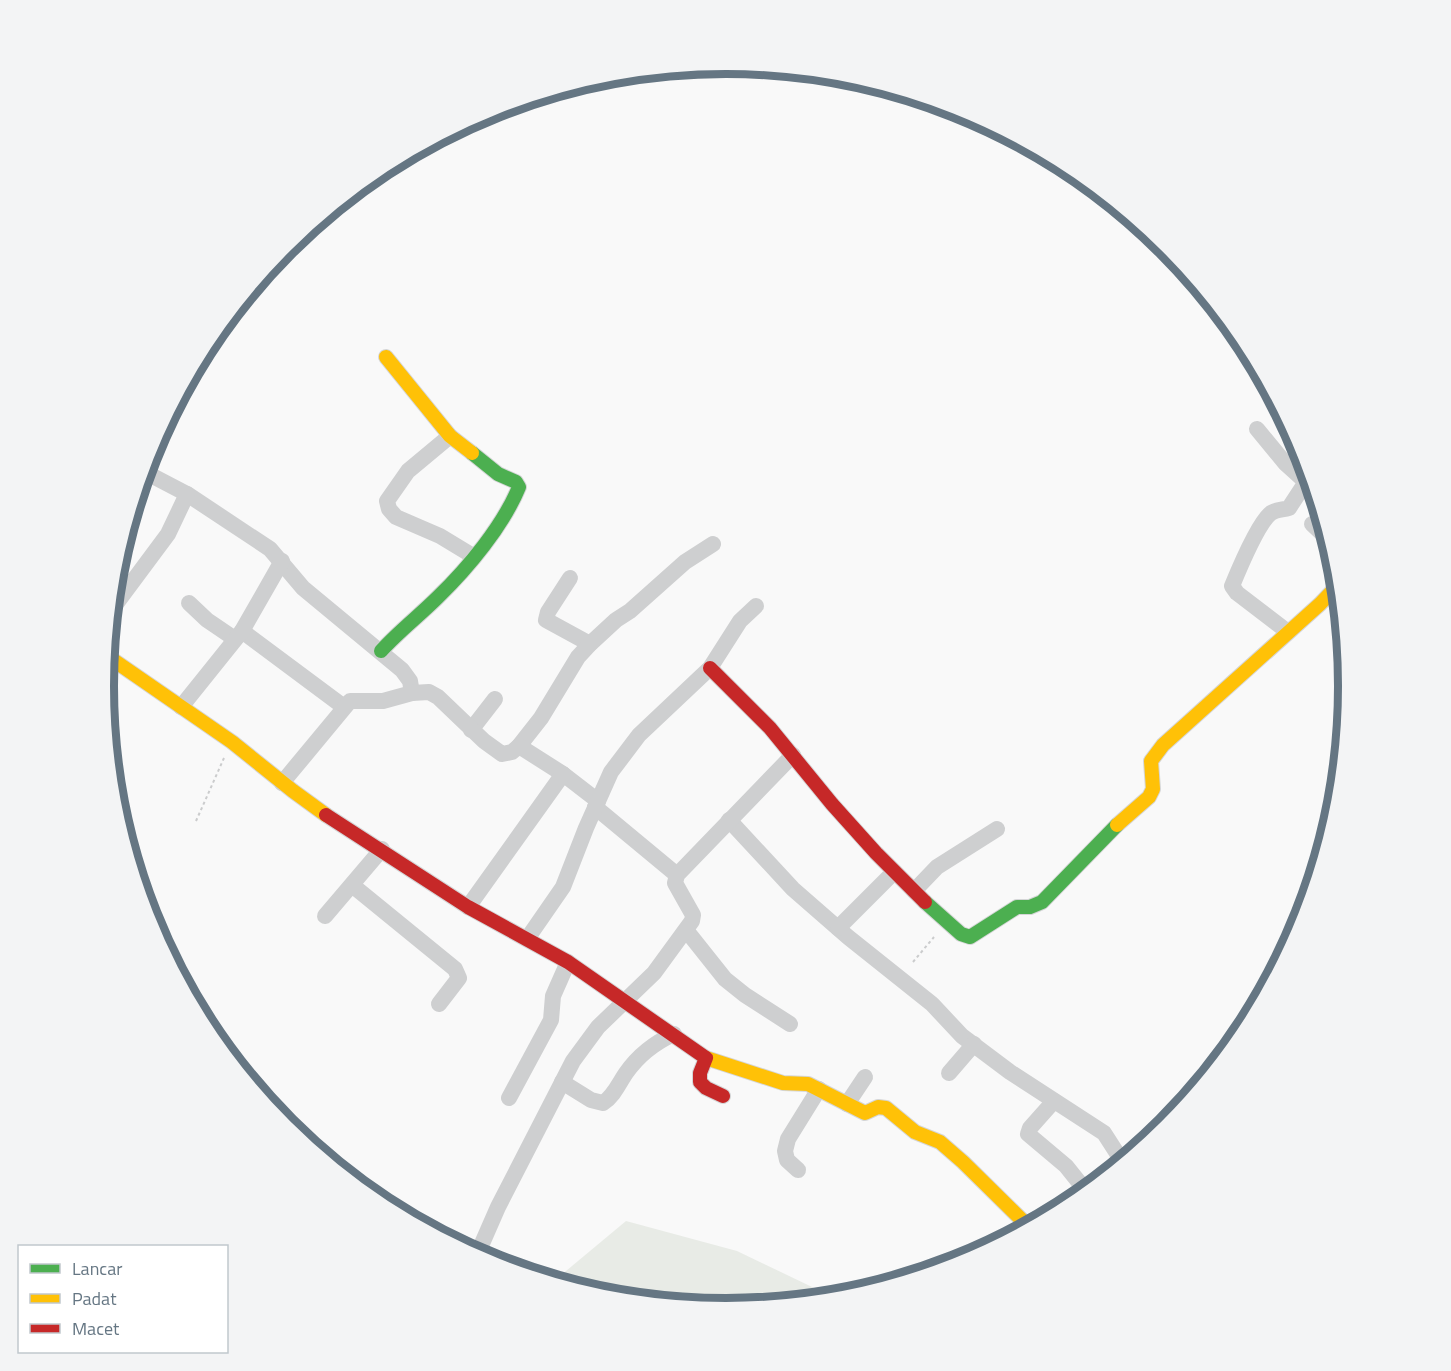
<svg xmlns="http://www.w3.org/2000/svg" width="1451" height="1371" font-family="'Titillium Web',sans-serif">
<rect width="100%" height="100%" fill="#f9f9f9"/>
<polygon fill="#e8ebe6" points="626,1221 737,1251 833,1297 725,1308 604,1296 554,1281"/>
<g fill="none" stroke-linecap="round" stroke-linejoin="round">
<defs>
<g id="fast">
<path d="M381,651c18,-20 38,-35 57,-54 30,-29 65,-71 81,-110l-3,-5 -18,-8 -26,-21"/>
<polyline points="925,902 961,934 970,937 1017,907 1030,907 1042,902 1117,825"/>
</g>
<g id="slow">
<polyline points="386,357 450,436 472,453"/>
<polyline points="106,655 232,742 293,791 326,815"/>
<polyline points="1117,825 1149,797 1153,789 1151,761 1163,745 1320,604 1338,585"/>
<polyline points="706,1058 783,1083 808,1084 865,1113 878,1107 886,1108 915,1132 940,1142 963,1162 1028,1226"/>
</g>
<g id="jam">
<polyline points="710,668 770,728 832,804 876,853 925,902"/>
<polyline points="326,815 468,907 568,962 706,1058 700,1073 700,1082 706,1088 723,1096"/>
</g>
</defs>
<use href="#fast" stroke="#d5d6d7" stroke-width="16"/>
<use href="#slow" stroke="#d5d6d7" stroke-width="16"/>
<use href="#jam" stroke="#d5d6d7" stroke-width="16"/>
<g stroke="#cbcccd" stroke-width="2" stroke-dasharray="3 3" stroke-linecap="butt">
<polyline points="196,821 224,758"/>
<polyline points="913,962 934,937"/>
</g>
<g stroke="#cecfd0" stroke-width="16">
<path d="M1257,429l28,34 21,19 -17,26c-6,2 -12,1 -18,5 -13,10 -32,56 -39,73l5,7 51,39"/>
<polyline points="450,436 408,471 387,501 389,509 396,517 440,536 473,556"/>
<polyline points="143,471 187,494 270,549 303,588 402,670 410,681 412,693"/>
<polyline points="1312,524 1329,540"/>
<polyline points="570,578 548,612 546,620 590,644"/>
<polyline points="189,603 207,620 235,639"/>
<polyline points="110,612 168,534 187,494"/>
<polyline points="242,631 344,707"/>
<polyline points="181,707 242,631 282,561"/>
<polyline points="471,730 495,699"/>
<polyline points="519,746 541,718 578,657 590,644 616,620 630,611 685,562 713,544"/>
<polyline points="282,783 350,701 383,701 412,693 429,692 438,697 484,741 502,754 512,752 519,746 563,774 598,801"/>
<polyline points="595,807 677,875"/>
<polyline points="729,820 793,889 848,937 932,1004 962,1036 1010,1072 1104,1133 1122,1161"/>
<polyline points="352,885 455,969 459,978 439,1004"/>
<polyline points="914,891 937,867 997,829"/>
<polyline points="468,907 563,774"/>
<polyline points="325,916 382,849"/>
<polyline points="838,928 894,872"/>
<polyline points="686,930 725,979 745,995 790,1024"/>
<polyline points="527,939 563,887 586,828 611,772 639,735 710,668 740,621 756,606"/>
<polyline points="949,1073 974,1044"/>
<path d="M562,1082l29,18 12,3c11,-7 16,-20 23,-30 12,-17 30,-31 48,-39"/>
<polyline points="509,1098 551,1020 553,996 568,962"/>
<polyline points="1054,1101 1030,1128 1028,1134 1066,1166 1086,1191"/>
<polyline points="847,1104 865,1077"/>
<polyline points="798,1170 787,1160 785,1151 788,1139 819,1089"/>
<polyline points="477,1255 498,1207 573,1061 598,1027 654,973 692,921 693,915 675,883 677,875 793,755"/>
</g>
<use href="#fast" stroke="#4caf50" stroke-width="14"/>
<use href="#slow" stroke="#ffc107" stroke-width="14"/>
<use href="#jam" stroke="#c62828" stroke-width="14"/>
</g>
<path d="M0 0H1451V1371H0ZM114 686a612 612 0 1 1 1224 0a612 612 0 1 1-1224 0Z" fill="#f3f4f5" fill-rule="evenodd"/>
<path fill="none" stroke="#657683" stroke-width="8" d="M114 686a612 612 0 1 1 1224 0a612 612 0 1 1-1224 0Z"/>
<rect x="18" y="1245" width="210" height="108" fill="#ffffff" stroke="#c1c8cd" stroke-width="1.5"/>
<rect x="30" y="1264" width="30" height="9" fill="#4caf50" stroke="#c1c8cd" stroke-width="1.5"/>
<text x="72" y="1275" font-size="18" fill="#657683">Lancar</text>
<rect x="30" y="1294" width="30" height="9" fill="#ffc107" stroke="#c1c8cd" stroke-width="1.5"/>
<text x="72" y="1305" font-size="18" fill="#657683">Padat</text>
<rect x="30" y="1324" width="30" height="9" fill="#c62828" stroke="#c1c8cd" stroke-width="1.5"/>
<text x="72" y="1335" font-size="18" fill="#657683">Macet</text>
</svg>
